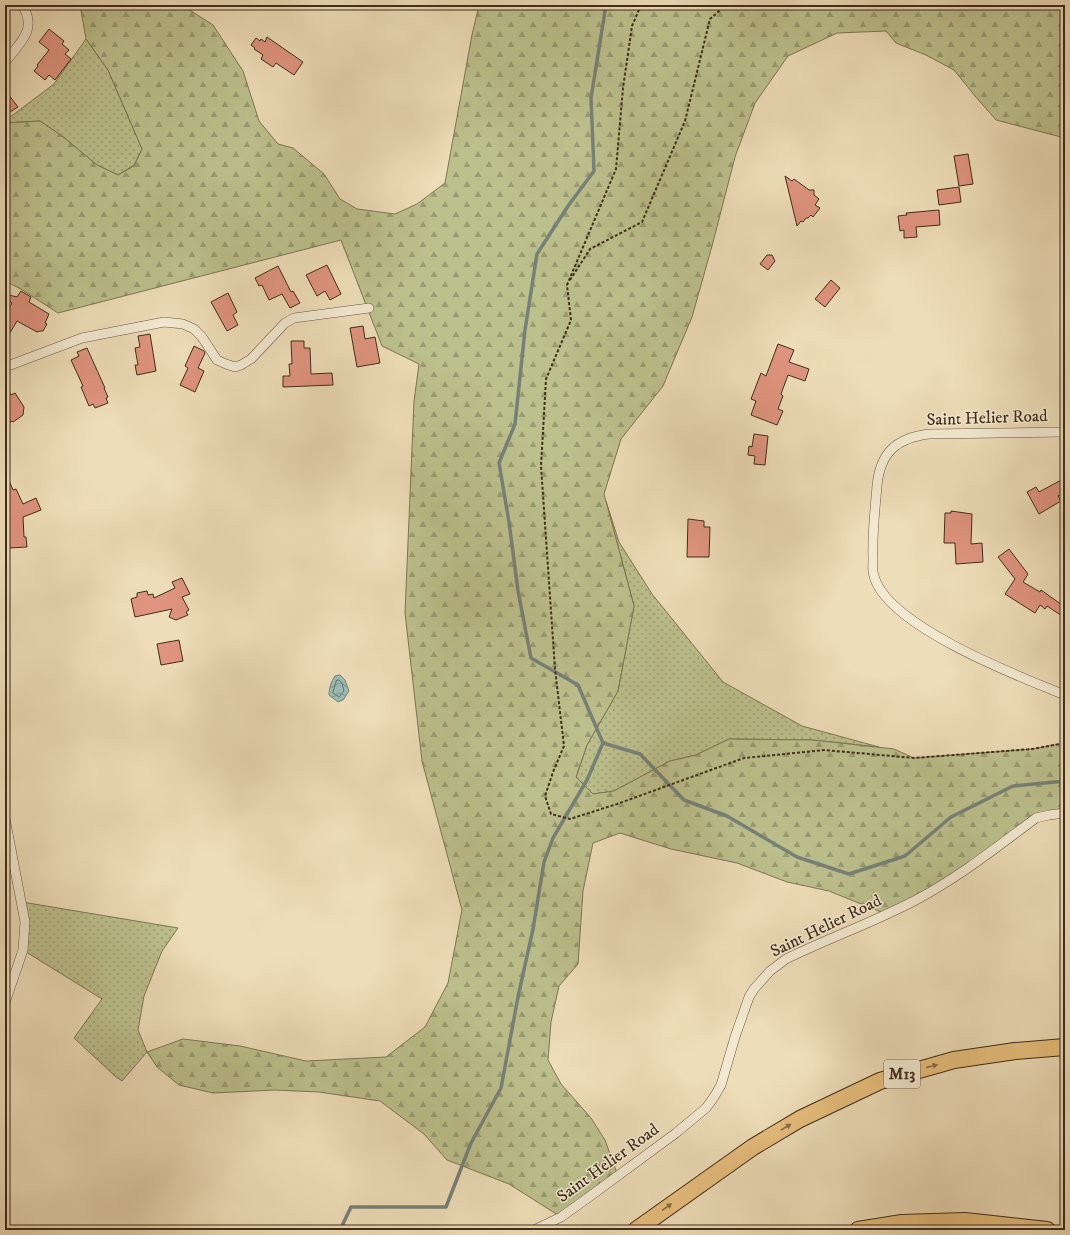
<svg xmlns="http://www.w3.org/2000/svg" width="1070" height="1235" font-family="'IM FELL DW Pica',serif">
<defs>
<pattern id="grass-dots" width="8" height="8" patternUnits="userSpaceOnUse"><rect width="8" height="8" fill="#bcc08d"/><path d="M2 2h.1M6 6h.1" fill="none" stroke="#9a9c72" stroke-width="1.8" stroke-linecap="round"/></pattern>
<pattern id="forest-firs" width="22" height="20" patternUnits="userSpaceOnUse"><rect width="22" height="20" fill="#bcc08d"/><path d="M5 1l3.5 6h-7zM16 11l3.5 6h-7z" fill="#9a9c72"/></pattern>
<pattern id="water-waves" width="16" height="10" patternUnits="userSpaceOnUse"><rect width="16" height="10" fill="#9abbb5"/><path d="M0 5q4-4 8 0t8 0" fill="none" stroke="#7f9892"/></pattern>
</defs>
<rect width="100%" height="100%" fill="#edddb8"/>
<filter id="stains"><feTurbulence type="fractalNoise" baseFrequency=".005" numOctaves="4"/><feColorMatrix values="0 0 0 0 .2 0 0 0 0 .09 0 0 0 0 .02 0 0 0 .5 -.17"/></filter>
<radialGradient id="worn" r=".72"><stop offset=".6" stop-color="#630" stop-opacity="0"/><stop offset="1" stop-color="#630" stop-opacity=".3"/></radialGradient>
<g fill="url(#grass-dots)" stroke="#7e7654">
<polygon points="86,39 108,70 142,149 134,165 118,175 97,165 62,136 40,121 5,123 5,121 54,84"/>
<polygon points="606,501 619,542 652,594 723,682 802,726 879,747 813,740 729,739 696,755 670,761 614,791 593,794 576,778 587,745 618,691 634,606"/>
<polygon points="22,902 178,928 162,951 144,996 138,1030 147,1052 122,1081 115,1076 74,1038 102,999 23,950"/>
</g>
<polygon fill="url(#forest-firs)" stroke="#7e7654" points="80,5 182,5 213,25 243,71 259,121 278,144 293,148 324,174 340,199 357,209 395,214 417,204 445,183 472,35 479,5 1065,5 1065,138 996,120 975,96 954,70 926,55 896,43 886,31 837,33 788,56 755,103 735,157 712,246 692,317 663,386 621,439 604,494 634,606 618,691 587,745 576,777 593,794 614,791 670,761 696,755 729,739 813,740 894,749 914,758 1032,749 1065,743 1065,813 1049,815 985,856 886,914 829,891 787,882 737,863 671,849 620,833 593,843 583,891 578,964 559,986 551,1022 548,1060 561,1084 591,1118 605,1140 618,1176 561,1217 509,1184 447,1160 424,1134 380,1101 319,1092 275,1090 213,1093 179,1085 157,1067 147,1052 183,1039 240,1046 306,1061 386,1057 425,1027 448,983 462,910 422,761 405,613 414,401 419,364 382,346 341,240 58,313 21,289 5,281 5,123 40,121 62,136 97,165 118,175 134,166 142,149 108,70 86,39"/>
<path fill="url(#water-waves)" stroke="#768278" d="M340,675l5,5 4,11 -6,9 -5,2 -9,-7c0,-7 2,-13 6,-19z"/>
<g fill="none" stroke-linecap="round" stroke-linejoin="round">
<polygon stroke="#6d7468" stroke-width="1" points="337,680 339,680 342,683 344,691 339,697 333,693"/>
<g stroke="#768278" stroke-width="3.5">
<polyline points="603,743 640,754 684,800 727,816 797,857 849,874 905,856 951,817 1013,786 1065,781"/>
<polyline points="340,1230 351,1207 446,1207 471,1143 501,1088 518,997 533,929 544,862 553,838 587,780 603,743 578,685 531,658 518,591 509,522 499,463 515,424 525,330 537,254 568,206 594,171 591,98 606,5"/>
</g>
</g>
<g fill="#df947f" stroke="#402d1c">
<polygon points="49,29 64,41 62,44 69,50 65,54 71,59 55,80 49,75 45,80 34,71 38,66 37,65 49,50 39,42"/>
<polygon points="267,37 303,62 294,75 276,63 273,67 261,59 263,55 254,49 255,48 251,45 256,38 260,41 261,39 265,42"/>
<polygon points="5,90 18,107 5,115"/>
<polygon points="968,154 973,184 959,186 954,156"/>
<polygon points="785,176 792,181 794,179 809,190 814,190 814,195 819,199 815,205 820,208 813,217 811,215 808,218 806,218 803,222 801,221 797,226"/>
<polygon points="959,187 961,202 939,205 937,190"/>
<polygon points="939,210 940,225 916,227 917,237 904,238 904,230 900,231 898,216 907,215 906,213"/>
<polygon points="767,255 772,255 775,261 768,270 760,264"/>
<polygon points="327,265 341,294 330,300 325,291 317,296 306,275"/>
<polygon points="278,266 291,292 293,291 300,303 290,308 282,294 269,300 262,285 259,286 255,278"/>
<polygon points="831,280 840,288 825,307 815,299"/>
<polygon points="21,291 31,297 29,302 49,314 45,323 47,324 43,331 40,331 37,332 17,321 5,341 5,315 12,303 5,297 5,294 17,297"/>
<polygon points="228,293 237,312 233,315 238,325 227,331 211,302"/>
<polygon points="363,326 365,339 375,337 380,363 357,367 350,328"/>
<polygon points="150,334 156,371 137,375 135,365 138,365 135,348 140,347 138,336"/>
<polygon points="291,341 304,341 304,348 310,348 311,374 332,373 333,385 283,387 283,376 290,376 289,364 292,364"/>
<polygon points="778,344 794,350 789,362 809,369 805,381 788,375 781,394 783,396 778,409 783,411 777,425 751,415 756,401 751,399 761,373 766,376"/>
<polygon points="194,346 204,351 205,353 198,368 204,371 195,392 180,385 188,368 185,366"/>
<polygon points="87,348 105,388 104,388 108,397 106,398 108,403 95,408 93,404 89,406 81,387 83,386 71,360 79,356 77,352"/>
<polygon points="5,384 11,395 15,393 24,407 23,415 13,422 12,421 5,427"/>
<polygon points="754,434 768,436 765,465 754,464 755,456 748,455 749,446 752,447"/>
<polygon points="5,471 13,490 16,489 23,504 36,498 41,510 23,517 24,537 26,537 27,547 9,548 9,538 5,517"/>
<polygon points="1065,478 1065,492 1058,496 1061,501 1039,514 1027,492 1036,487 1039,492"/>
<polygon points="951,511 972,514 971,544 982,543 983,562 956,564 955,543 944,543 945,513 951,513"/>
<polygon points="688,519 704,521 704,527 710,527 709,557 687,557"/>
<polygon points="1009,549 1028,574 1023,582 1040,592 1041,590 1065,607 1065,618 1047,606 1045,609 1040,605 1035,613 1005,594 1015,579 998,557"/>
<polygon points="182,578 190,594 182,597 189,610 186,612 188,615 176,620 169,617 172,609 135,617 131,599 137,597 137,593 147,591 148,595 153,594 154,598 175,588 172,582"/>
<polygon points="179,640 183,661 161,665 157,644"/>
</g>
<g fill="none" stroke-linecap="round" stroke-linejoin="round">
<defs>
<g id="minor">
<path d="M5,62c15,-19 33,-33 17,-57"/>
<polyline points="5,367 82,338 164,322 183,324 194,329 202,337 217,360 226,364 235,367 241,365 251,359 285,323 294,318 369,308"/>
<path d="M1065,432l-136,2c-33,4 -49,19 -52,52 -2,24 -5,48 -4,72 0,6 -1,13 1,18 13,50 146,101 191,119"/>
<polyline points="5,818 25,922 23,950 5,1003"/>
<path d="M534,1230l27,-13 28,-20 87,-64 30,-25 8,-11 7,-12 14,-48 14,-40 5,-8 16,-18 16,-12c43,-21 88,-37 130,-59 43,-23 81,-53 120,-82l13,-3 16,-2"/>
</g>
<g id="motorway">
<polyline points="636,1230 753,1147 800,1119 880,1081 954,1060 1015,1051 1065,1047"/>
<polyline points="858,1230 902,1223 965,1221 1047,1230"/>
</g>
</defs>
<use href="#minor" stroke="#6b5943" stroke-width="10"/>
<use href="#motorway" stroke="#402d1c" stroke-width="18"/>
<g stroke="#402d1c" stroke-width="2" stroke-dasharray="3 2" stroke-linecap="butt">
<polyline points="641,5 632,26 623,88 616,169 567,285 571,320 546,379 541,466 555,669 564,746 553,772 545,796 551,814 570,819 617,804 744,758 824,750 914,758 1032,749 1065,743"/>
<polyline points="570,280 590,249 642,222 685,121 710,19 726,5"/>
</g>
<use href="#minor" stroke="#f3e9d1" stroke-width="9"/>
<use href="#motorway" stroke="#e6be7c" stroke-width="16"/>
</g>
<defs><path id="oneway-solid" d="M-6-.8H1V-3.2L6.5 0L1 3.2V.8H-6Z"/></defs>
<g fill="#8b6e47">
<use href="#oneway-solid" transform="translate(932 1066) rotate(-15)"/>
<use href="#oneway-solid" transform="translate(786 1127) rotate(-31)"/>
<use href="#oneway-solid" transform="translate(667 1207) rotate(-35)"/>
</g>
<g text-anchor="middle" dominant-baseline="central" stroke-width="3" stroke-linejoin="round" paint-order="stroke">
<rect fill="#f3e9d1" stroke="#766552" stroke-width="1" x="884" y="1060" width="36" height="28" rx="3"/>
<g font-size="16" font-weight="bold" fill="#402d1c">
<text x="902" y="1074">M13</text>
</g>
<g font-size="17" fill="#402d1c" stroke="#f3e9d1">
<text transform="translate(987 418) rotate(-2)">Saint Helier Road</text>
<text transform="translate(826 926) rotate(-26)">Saint Helier Road</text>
<text transform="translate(608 1163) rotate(-36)">Saint Helier Road</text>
</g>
</g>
<rect width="1070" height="1235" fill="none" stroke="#edddb8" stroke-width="20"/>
<rect x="6" y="6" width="1058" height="1223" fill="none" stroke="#402d1c" stroke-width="2"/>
<rect x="10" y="10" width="1050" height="1215" fill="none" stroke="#402d1c"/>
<rect width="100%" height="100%" filter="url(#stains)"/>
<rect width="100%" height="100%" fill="url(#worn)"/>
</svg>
